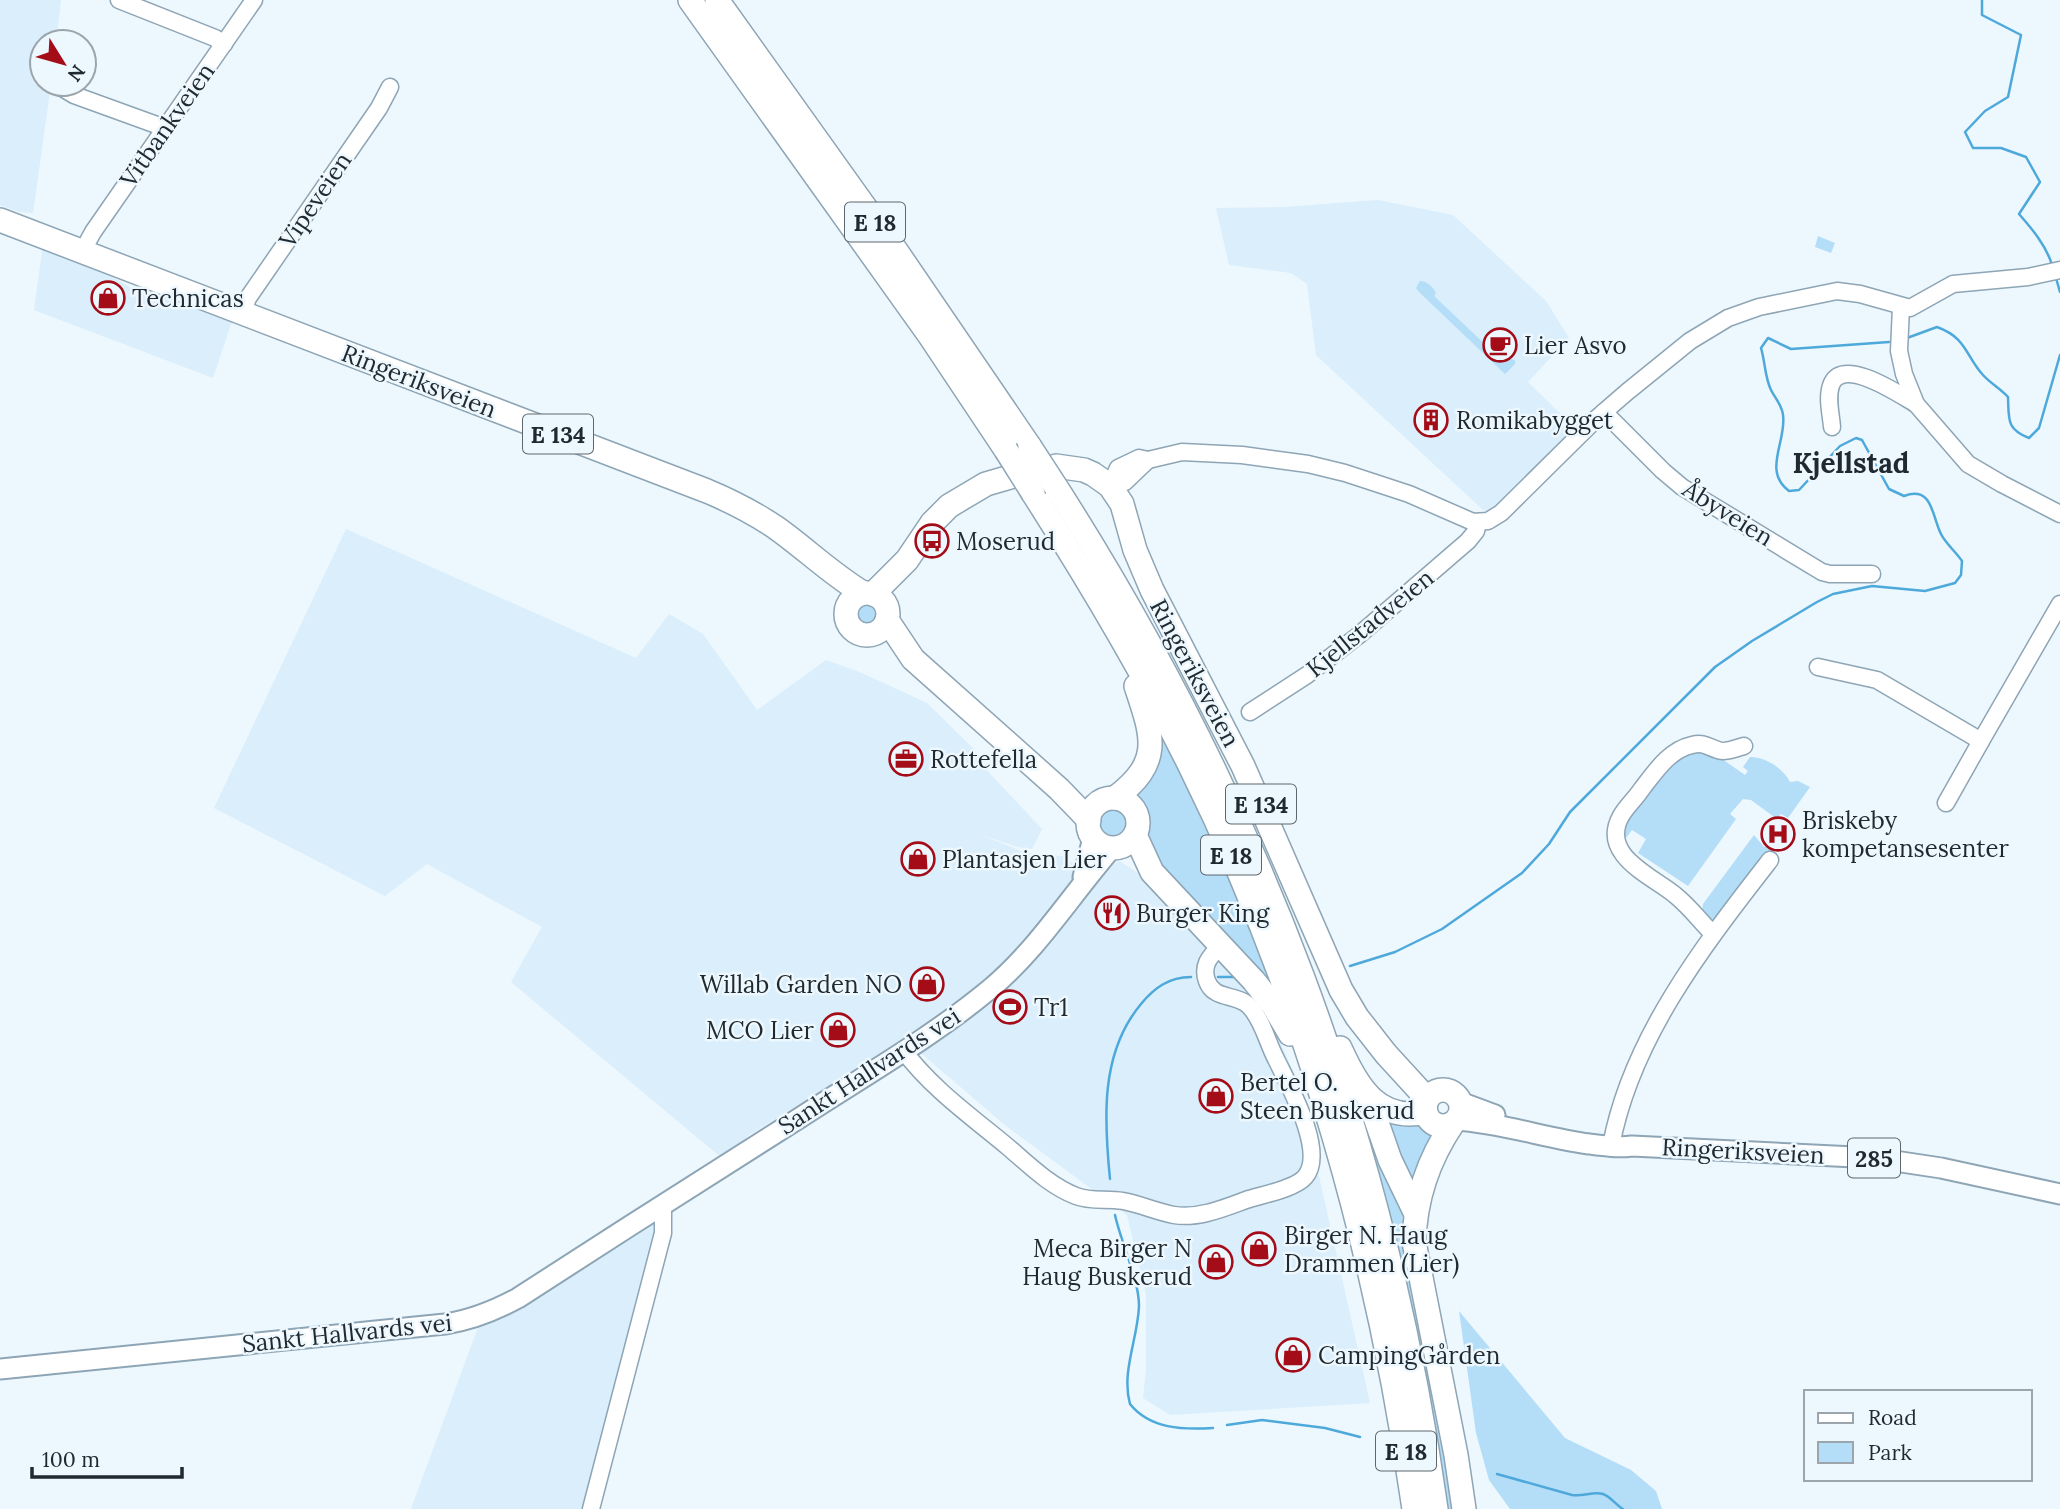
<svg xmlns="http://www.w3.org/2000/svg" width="2060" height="1509" font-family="Lora,serif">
<rect width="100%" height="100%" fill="#edf7fe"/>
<g fill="#daeefb">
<polygon points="0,0 61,0 56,42 42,42 42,84 51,84 33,213 19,212 0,205"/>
<polygon points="1378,200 1453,215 1546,301 1569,338 1528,382 1578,431 1518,496 1489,513 1482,509 1316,355 1307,284 1291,273 1229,265 1216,208 1284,207"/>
<polygon points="44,237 133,289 186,300 233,318 213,378 34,310"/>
<polygon points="346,529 636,658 669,614 703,634 757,710 826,660 862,673 927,703 983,758 981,764 1042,829 1032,849 1018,847 981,835 1021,851 1039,855 1062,856 1093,877 1119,861 1150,881 1264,1004 1298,1083 1370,1403 1170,1415 1143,1398 1146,1370 1146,1295 1127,1215 1006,1126 922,1054 909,1036 749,1135 723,1159 511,982 542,927 427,864 385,896 214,808"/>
<polygon points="663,1201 594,1509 411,1509 480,1322"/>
</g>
<g fill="#b4ddf8">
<polygon points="1818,236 1835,243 1831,253 1815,247"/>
<path d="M1420,281c7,0 13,6 16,12l-2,3 56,53 -3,3 4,3 24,5v4l-10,10 -87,-83 -2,-3z"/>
<circle cx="866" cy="613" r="11"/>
<polygon points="1162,735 1229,879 1275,992 1167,875 1145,841 1144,816 1140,804 1134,798 1135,793 1155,737"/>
<path d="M1699,750l13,2 33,23 3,-4 -5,-4 7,-10c15,0 33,11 40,25l8,-1 12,6 -22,31 -7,-4 -4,5 -26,-19 -8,-1 -13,15 6,5 -48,67 -50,-33 8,-14 -14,-9 -9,12v-17l48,-59 15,-12z"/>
<circle cx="1113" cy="823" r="15"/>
<polygon points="1754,835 1764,847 1770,847 1772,844 1775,846 1722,918 1713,920 1707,918 1702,911 1703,904"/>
<path d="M1359,1104l44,91 55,314h-11c-7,-63 -20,-126 -33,-189 -16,-73 -33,-145 -55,-216z"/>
<polygon points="1380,1113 1421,1123 1437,1132 1414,1195"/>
<polygon points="1459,1311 1565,1438 1631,1470 1656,1491 1662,1509 1510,1509 1489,1480 1476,1433"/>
</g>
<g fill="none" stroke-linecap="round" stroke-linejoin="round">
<g stroke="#4ea9db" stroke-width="2.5">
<path d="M1982,0v15l39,20 -13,62 -23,14 -20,21 8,16h28l25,9 14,25 -21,32c13,15 27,31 33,51"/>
<polyline points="2056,278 2060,292"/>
<path d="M1907,338l30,-11c30,11 28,28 46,48 7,8 18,14 25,22 1,22 -2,32 21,41l10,-10 21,-73"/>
<path d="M1350,966l45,-14 47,-23 80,-56 27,-29 21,-32 145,-145 37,-26 65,-39 16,-8 39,-8 53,5 30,-8 6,-8 1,-14c-6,-9 -16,-17 -21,-27 -9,-17 -8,-49 -37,-38l-15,-7 -27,-49 -6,-2 -16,8 -41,44 -10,1c-27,-20 -2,-50 -6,-76 -1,-10 -8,-17 -12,-25 -6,-12 -6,-29 -10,-42l7,-10 23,11 98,-7"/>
<polyline points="1218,977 1238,977"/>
<path d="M1110,1179c-6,-60 -10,-126 31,-175 13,-16 28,-27 50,-27"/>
<path d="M1115,1215c6,28 24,64 24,91 -1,32 -18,66 -9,98 20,25 53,26 83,24"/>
<polyline points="1227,1425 1262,1420 1325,1428 1360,1437"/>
<path d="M1497,1474l75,21c11,2 21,-4 31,-1 8,3 13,11 20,15"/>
</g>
<defs>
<g id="minor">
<polyline points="119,0 215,38 224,44"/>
<polyline points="59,86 74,95 165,128"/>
<polyline points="82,252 93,232 254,0"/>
<polyline points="1901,307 1899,351 1904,374 1916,404 1968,464 2002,484 2060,514"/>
<polyline points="242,313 248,298 379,108 390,87"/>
<polyline points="1604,412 1663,471 1682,487 1822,572 1830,574 1872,574"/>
<path d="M1832,427c-1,-13 -6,-31 0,-44 13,-26 68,12 84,21"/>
<polyline points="1110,486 1118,468 1139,458 1148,460 1182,452 1242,455 1308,464 1345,473 1409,494 1473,522 1488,521 1501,513 1597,418 1627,392 1690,341 1728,318 1759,307 1837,291 1860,294 1910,308 1953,284 2028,277 2060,270"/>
<polyline points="1110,486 1125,482 1148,460"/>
<polyline points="1818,667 1877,680 1981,741 2060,604"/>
<polyline points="1250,712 1307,675 1359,635 1468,541 1476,531 1478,522"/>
<polyline points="1946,803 1981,741"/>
<path d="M1713,934c-12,-12 -24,-28 -38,-39 -23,-19 -76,-40 -54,-79 5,-9 14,-17 20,-26 14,-18 28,-40 51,-45 12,-3 16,2 26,5 6,3 19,-2 26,-4"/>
<path d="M903,1050c28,38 69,67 105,97 21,18 42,39 68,49 15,6 31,2 47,5 17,3 34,11 51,14 24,4 50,-7 72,-15 15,-5 49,-11 59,-23 22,-25 -17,-93 -29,-118 -9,-17 -13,-38 -26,-52 -12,-14 -36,-6 -43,-26 -6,-17 4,-25 14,-36"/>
<path d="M1611,1146c20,-108 93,-201 159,-286"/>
<polyline points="591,1509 663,1233 663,1205"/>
</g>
<g id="major">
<polyline points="1083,877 1093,838"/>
<polyline points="1460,1102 1495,1115"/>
<path d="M1456,1120c46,3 89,18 133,24 15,2 29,4 43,2l243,12 66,10 119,26"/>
<path d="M0,1369l445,-45c27,-4 49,-13 73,-26 94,-61 188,-121 283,-181 63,-41 131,-80 189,-128 48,-40 81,-94 122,-141"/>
</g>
<g id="highway">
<polyline points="690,0 930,336 1006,450"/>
<polyline points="717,0 897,252 1030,447"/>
<path d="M0,220l707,271c24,10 47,22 68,36 30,21 56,47 88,66"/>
<polyline points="1056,466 1084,470 1093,474 1110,486 1122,504 1135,550 1152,590 1243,766 1341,990 1357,1017 1386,1054 1419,1090 1426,1103"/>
<path d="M1056,487c203,317 328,649 380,1022"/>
<path d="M1033,493c56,88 110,178 156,271 116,234 188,487 225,745"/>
<circle cx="867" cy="614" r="21"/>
<polyline points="873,594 907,560 932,523 949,506 986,484 1038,469"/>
<polyline points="887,620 913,659 1059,789 1089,820"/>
<path d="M1115,798c48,-36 38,-61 21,-112"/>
<circle cx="1113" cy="823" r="25"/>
<polyline points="1135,835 1152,872 1254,981 1273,1005 1290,1034"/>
<path d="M1340,1048c17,38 38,75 86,64"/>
<circle cx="1443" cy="1108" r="18"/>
<polyline points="1367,1094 1390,1160 1416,1214"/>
<path d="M1453,1123c-25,37 -38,75 -39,119l42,213 8,54"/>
</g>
</defs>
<use href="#minor" stroke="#8da5b5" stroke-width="19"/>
<use href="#major" stroke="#8da5b5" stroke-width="23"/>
<use href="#highway" stroke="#8da5b5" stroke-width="26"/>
<use href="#minor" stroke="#fff" stroke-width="16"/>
<use href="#major" stroke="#fff" stroke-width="19"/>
<use href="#highway" stroke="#fff" stroke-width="23"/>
<defs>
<g id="highway-bridge">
<polyline points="1030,447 1056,487"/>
<polyline points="1006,450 1033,493"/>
</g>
</defs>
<use href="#highway-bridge" stroke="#8da5b5" stroke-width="26" stroke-linecap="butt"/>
<use href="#highway-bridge" stroke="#fff" stroke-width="23"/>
</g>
<defs>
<symbol id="shop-ring" viewBox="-11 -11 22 22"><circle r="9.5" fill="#edf7fe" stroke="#a40c18" stroke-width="1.5"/><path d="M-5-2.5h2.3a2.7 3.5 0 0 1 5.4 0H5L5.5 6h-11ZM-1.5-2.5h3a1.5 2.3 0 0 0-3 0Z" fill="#a40c18"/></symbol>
<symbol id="cafe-ring" viewBox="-11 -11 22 22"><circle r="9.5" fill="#edf7fe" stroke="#a40c18" stroke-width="1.5"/><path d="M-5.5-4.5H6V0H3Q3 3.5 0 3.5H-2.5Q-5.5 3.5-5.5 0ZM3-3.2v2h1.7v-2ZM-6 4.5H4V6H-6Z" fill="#a40c18"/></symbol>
<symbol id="building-ring" viewBox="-11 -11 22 22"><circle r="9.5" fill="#edf7fe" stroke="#a40c18" stroke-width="1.5"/><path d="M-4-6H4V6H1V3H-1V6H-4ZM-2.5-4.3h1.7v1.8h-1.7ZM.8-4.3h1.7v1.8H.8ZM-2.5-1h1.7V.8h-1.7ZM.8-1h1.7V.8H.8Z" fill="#a40c18"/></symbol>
<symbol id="bus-ring" viewBox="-11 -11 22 22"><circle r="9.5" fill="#edf7fe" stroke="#a40c18" stroke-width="1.5"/><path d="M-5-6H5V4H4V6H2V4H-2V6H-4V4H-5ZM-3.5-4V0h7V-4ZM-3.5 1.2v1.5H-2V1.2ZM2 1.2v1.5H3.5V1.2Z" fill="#a40c18"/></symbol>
<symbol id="office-ring" viewBox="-11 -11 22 22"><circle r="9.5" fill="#edf7fe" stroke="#a40c18" stroke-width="1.5"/><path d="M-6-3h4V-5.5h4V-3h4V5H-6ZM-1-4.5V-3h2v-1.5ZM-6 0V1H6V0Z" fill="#a40c18"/></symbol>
<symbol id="hospital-ring" viewBox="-11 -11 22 22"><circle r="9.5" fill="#edf7fe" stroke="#a40c18" stroke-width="1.5"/><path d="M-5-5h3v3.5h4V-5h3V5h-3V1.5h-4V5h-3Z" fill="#a40c18"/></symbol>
<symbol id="restaurant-ring" viewBox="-11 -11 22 22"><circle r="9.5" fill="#edf7fe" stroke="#a40c18" stroke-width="1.5"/><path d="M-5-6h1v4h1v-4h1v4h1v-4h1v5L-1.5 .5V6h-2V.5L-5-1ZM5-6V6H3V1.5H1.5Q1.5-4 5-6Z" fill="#a40c18"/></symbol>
<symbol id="stadium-ring" viewBox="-11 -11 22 22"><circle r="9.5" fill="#edf7fe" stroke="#a40c18" stroke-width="1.5"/><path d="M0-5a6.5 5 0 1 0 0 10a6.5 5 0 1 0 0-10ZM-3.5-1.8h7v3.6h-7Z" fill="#a40c18"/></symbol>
</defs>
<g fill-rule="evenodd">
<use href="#shop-ring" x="89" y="279" width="38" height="38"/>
<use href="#cafe-ring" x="1481" y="326" width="38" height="38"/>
<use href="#building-ring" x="1412" y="401" width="38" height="38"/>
<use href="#bus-ring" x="913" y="522" width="38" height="38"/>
<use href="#office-ring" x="887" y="740" width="38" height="38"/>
<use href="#hospital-ring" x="1759" y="815" width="38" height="38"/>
<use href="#shop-ring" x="899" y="840" width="38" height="38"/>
<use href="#restaurant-ring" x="1093" y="894" width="38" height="38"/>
<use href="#shop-ring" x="908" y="965" width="38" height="38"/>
<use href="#stadium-ring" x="991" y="988" width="38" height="38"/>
<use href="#shop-ring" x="819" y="1011" width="38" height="38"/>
<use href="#shop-ring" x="1197" y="1077" width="38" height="38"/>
<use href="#shop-ring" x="1240" y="1230" width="38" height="38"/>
<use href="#shop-ring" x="1197" y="1243" width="38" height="38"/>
<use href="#shop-ring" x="1274" y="1336" width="38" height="38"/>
</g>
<g text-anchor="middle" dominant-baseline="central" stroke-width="5" stroke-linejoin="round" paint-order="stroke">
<g fill="#edf7fe" stroke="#5d676d" stroke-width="2">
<rect x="845" y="202.5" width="60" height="39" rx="5"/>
<rect x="523" y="414.5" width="70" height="39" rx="5"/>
<rect x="1226" y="784.5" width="70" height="39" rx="5"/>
<rect x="1201" y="835.5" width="60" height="39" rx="5"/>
<rect x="1848" y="1138.5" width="52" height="39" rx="5"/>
<rect x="1376" y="1431.5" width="60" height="39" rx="5"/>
</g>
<g font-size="23" font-weight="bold" fill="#1f292f">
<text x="875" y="222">E 18</text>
<text x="558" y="434">E 134</text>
<text x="1261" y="804">E 134</text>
<text x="1231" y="855">E 18</text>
<text x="1874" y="1158">285</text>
<text x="1406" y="1451">E 18</text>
</g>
<g font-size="24" fill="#1f292f" stroke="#edf7fe">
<text transform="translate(167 125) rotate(-55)">Vitbankveien</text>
<text transform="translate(315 200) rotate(-56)">Vipeveien</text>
<text transform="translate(419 381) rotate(21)">Ringeriksveien</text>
<text transform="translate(1728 513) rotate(32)">Åbyveien</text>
<text transform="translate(1370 623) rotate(-39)">Kjellstadveien</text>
<text transform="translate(1195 673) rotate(62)">Ringeriksveien</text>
<text transform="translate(869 1071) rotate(-33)">Sankt Hallvards vei</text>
<text transform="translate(1743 1151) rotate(3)">Ringeriksveien</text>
<text transform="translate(347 1333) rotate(-6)">Sankt Hallvards vei</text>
</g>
<g font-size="24" fill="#1f292f" stroke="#edf7fe" text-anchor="start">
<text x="132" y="298">Technicas</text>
<text x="1524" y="345">Lier Asvo</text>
<text x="1456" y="420">Romikabygget</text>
<text x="956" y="541">Moserud</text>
<text x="930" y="759">Rottefella</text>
<text x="1802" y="820">Briskeby<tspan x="1802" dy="28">kompetansesenter</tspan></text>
<text x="942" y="859">Plantasjen Lier</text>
<text x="1136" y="913">Burger King</text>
<text x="902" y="984" text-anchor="end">Willab Garden NO</text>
<text x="1034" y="1007">Tr1</text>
<text x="814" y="1030" text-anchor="end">MCO Lier</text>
<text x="1240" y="1082">Bertel O.<tspan x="1240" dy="28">Steen Buskerud</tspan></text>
<text x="1284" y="1235">Birger N. Haug<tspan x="1284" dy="28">Drammen (Lier)</tspan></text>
<text x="1192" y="1248" text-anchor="end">Meca Birger N<tspan x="1192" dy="28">Haug Buskerud</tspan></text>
<text x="1318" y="1355">CampingGården</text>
</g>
<g font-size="28" font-weight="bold" fill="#1f292f" stroke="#edf7fe">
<text x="1851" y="463">Kjellstad</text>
</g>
</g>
<rect x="1804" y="1390" width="228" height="91" fill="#edf7fe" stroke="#9ba5ab" stroke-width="2"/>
<rect x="1818" y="1413" width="35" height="10" fill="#ffffff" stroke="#9ba5ab" stroke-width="2"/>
<text x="1868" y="1425" font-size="21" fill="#1f292f">Road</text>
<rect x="1818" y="1442" width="35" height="21" fill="#b4ddf8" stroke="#9ba5ab" stroke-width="2"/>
<text x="1868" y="1460" font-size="21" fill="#1f292f">Park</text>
<g transform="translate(63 63) rotate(127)"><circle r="33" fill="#edf7fe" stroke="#9ba5ab" stroke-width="2"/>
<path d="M0-5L12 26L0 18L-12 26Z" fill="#a40c18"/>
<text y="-10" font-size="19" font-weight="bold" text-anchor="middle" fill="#1f292f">N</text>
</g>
<path d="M32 1467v10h150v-10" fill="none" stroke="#1f292f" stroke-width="3.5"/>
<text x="42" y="1467" font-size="21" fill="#1f292f" stroke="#edf7fe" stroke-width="5" paint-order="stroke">100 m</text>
</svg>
